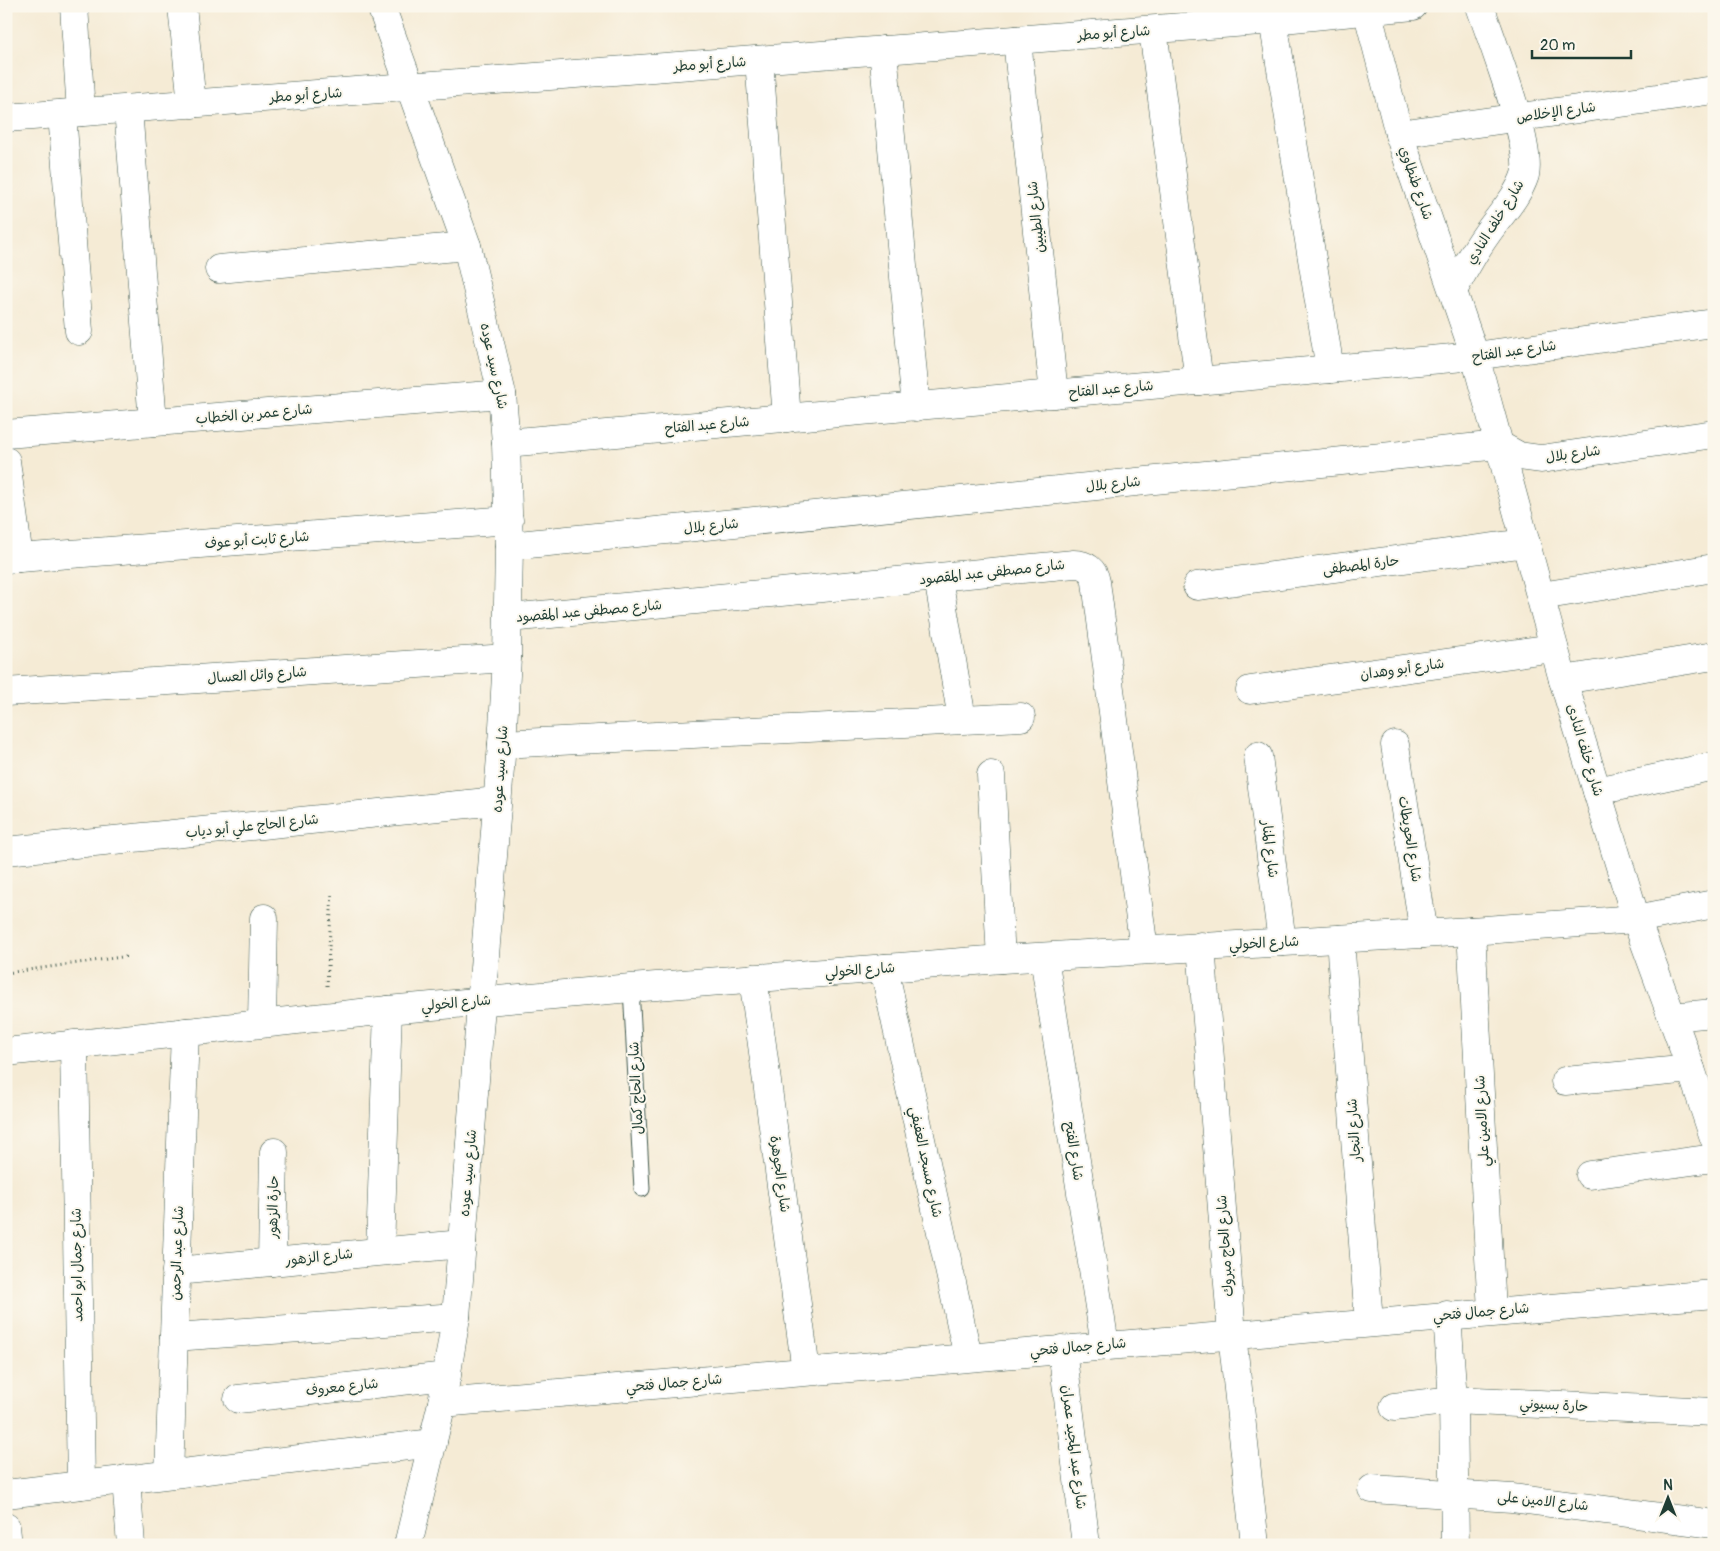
<svg xmlns="http://www.w3.org/2000/svg" width="1720" height="1551" font-family="Pangolin,'Playpen Sans Arabic',sans-serif">
<rect width="100%" height="100%" fill="#fbf7ec"/>
<filter id="ink" filterUnits="userSpaceOnUse"><feTurbulence type="fractalNoise" baseFrequency=".02" numOctaves="2"/><feDisplacementMap in="SourceGraphic" scale="10" xChannelSelector="R" yChannelSelector="G"/><feConvolveMatrix kernelMatrix="1 2 1 2 8 2 1 2 1" color-interpolation-filters="sRGB"/></filter>
<filter id="wash" filterUnits="userSpaceOnUse"><feTurbulence type="fractalNoise" baseFrequency=".0096" numOctaves="4" result="noise"/><feDisplacementMap in="SourceGraphic" scale="20" xChannelSelector="R" yChannelSelector="G"/><feGaussianBlur stdDeviation="1.12" result="paint"/><feColorMatrix in="noise" values="0 0 0 0 0 0 0 0 0 0 0 0 0 0 0 0 0 1.4 0 .05"/><feComposite in="paint" operator="in"/></filter>
<g filter="url(#wash)">
<rect width="100%" height="100%" fill="#f5ebd5"/>
</g>
<g filter="url(#ink)">
<g fill="none" stroke-linecap="round" stroke-linejoin="round">
<defs>
<polyline id="service" points="631,988 642,1189"/>
<g id="minor">
<polyline points="74,6 81,112"/>
<polyline points="182,6 192,104"/>
<polyline points="381,6 467,246 502,394 506,443 509,546 507,658 502,744 456,1317 442,1403 408,1545"/>
<polyline points="1366,6 1399,134 1475,356 1563,680 1636,919 1691,1069 1714,1138"/>
<polyline points="1273,20 1330,369"/>
<polyline points="1153,30 1199,381"/>
<polyline points="1017,40 1054,394"/>
<polyline points="883,50 916,407"/>
<polyline points="759,60 787,418"/>
<polyline points="128,109 153,422"/>
<polyline points="62,114 79,331"/>
<polyline points="6,118 1273,20 1413,6"/>
<polyline points="1399,134 1714,90"/>
<polyline points="219,269 467,246"/>
<path d="M1453,291c10,-19 20,-38 33,-56 13,-19 32,-38 39,-60 8,-29 -34,-136 -45,-169"/>
<polyline points="6,434 502,394"/>
<polyline points="506,443 1475,356 1714,323"/>
<polyline points="6,461 19,558"/>
<polyline points="509,546 1499,445 1519,456 1541,459 1714,434"/>
<polyline points="6,559 509,520"/>
<polyline points="938,578 962,719"/>
<polyline points="1197,586 1526,543"/>
<polyline points="1541,596 1714,568"/>
<path d="M509,618l565,-54c12,0 20,6 22,18l48,368"/>
<polyline points="1563,680 1714,656"/>
<polyline points="1250,690 1554,648"/>
<polyline points="6,692 507,658"/>
<polyline points="502,744 1021,717"/>
<polyline points="1395,745 1424,934"/>
<polyline points="1258,756 1282,942"/>
<polyline points="991,775 1001,959"/>
<polyline points="1597,791 1714,766"/>
<polyline points="6,851 497,801"/>
<polyline points="1471,931 1492,1311"/>
<polyline points="1340,939 1369,1322"/>
<polyline points="1201,946 1232,1334 1255,1545"/>
<polyline points="1044,957 1105,1345"/>
<polyline points="884,968 968,1357"/>
<polyline points="753,978 806,1371"/>
<polyline points="1672,1017 1714,1013"/>
<polyline points="262,1023 264,918"/>
<polyline points="74,1044 81,1485"/>
<polyline points="6,1052 388,1010 631,988 1001,959 1471,931 1636,919 1714,904"/>
<polyline points="1565,1081 1691,1069"/>
<polyline points="1590,1175 1714,1158"/>
<polyline points="380,1251 388,1010"/>
<polyline points="272,1262 274,1152"/>
<polyline points="176,1271 462,1244"/>
<polyline points="1447,1315 1453,1400 1455,1545"/>
<polyline points="174,1337 456,1317"/>
<polyline points="1062,1349 1086,1545"/>
<polyline points="238,1399 447,1376"/>
<polyline points="442,1403 1714,1294"/>
<polyline points="1394,1407 1453,1400 1714,1412"/>
<polyline points="169,1474 185,1032"/>
<polyline points="126,1479 131,1545"/>
<polyline points="1372,1489 1512,1498 1714,1524"/>
<polyline points="6,1494 433,1443"/>
<polyline points="6,1527 8,1545"/>
</g>
</defs>
<use href="#service" stroke="#3f574c" stroke-width="17"/>
<use href="#minor" stroke="#3f574c" stroke-width="29"/>
<g stroke="#3f574c" stroke-width="3" stroke-dasharray="1 4" stroke-linecap="butt">
<polyline points="6,973 129,956"/>
<polyline points="327,986 332,892"/>
</g>
<use href="#service" stroke="#fff" stroke-width="15"/>
<use href="#minor" stroke="#fff" stroke-width="28"/>
</g>
</g>
<g text-anchor="middle" dominant-baseline="central" stroke-width="4" stroke-linejoin="round" paint-order="stroke">
<g font-size="14" fill="#1f3d34" stroke="#fbf7ec">
<text transform="translate(1114 33) rotate(-4)">شارع أبو مطر</text>
<text transform="translate(710 64) rotate(-4)">شارع أبو مطر</text>
<text transform="translate(306 95) rotate(-4)">شارع أبو مطر</text>
<text transform="translate(1556 112) rotate(-8)">شارع الإخلاص</text>
<text transform="translate(1416 183) rotate(71)">شارع طنطاوي</text>
<text transform="translate(1036 217) rotate(-96)">شارع الطيبين</text>
<text transform="translate(1495 222) rotate(-58)">شارع خلف النادي</text>
<text transform="translate(1514 351) rotate(-8)">شارع عبد الفتاح</text>
<text transform="translate(494 366) rotate(78)">شارع سيد عوده</text>
<text transform="translate(1111 389) rotate(-5)">شارع عبد الفتاح</text>
<text transform="translate(254 414) rotate(-5)">شارع عمر بن الخطاب</text>
<text transform="translate(707 425) rotate(-5)">شارع عبد الفتاح</text>
<text transform="translate(1573 454) rotate(-8)">شارع بلال</text>
<text transform="translate(1113 484) rotate(-6)">شارع بلال</text>
<text transform="translate(711 526) rotate(-6)">شارع بلال</text>
<text transform="translate(257 540) rotate(-4)">شارع ثابت أبو عوف</text>
<text transform="translate(1361 565) rotate(-7)">حارة المصطفى</text>
<text transform="translate(992 572) rotate(-6)">شارع مصطفى عبد المقصود</text>
<text transform="translate(589 611) rotate(-5)">شارع مصطفى عبد المقصود</text>
<text transform="translate(1402 669) rotate(-8)">شارع أبو وهدان</text>
<text transform="translate(257 675) rotate(-4)">شارع وائل العسال</text>
<text transform="translate(1585 750) rotate(73)">شارع خلف النادى</text>
<text transform="translate(500 769) rotate(-86)">شارع سيد عوده</text>
<text transform="translate(252 826) rotate(-6)">شارع الحاج علي أبو دياب</text>
<text transform="translate(1410 839) rotate(81)">شارع الحويطات</text>
<text transform="translate(1270 849) rotate(83)">شارع المنار</text>
<text transform="translate(1264 943) rotate(-3)">شارع الخولي</text>
<text transform="translate(860 970) rotate(-4)">شارع الخولي</text>
<text transform="translate(456 1003) rotate(-5)">شارع الخولي</text>
<text transform="translate(636 1088) rotate(-93)">شارع الحاج كمال</text>
<text transform="translate(1482 1121) rotate(-93)">شارع الامين علي</text>
<text transform="translate(1354 1130) rotate(-94)">شارع النجار</text>
<text transform="translate(1074 1151) rotate(81)">شارع الفتح</text>
<text transform="translate(926 1162) rotate(78)">شارع مسجد العفيفي</text>
<text transform="translate(468 1173) rotate(-85)">شارع سيد عوده</text>
<text transform="translate(780 1174) rotate(82)">شارع الجوهرة</text>
<text transform="translate(273 1207) rotate(-89)">حارة الزهور</text>
<text transform="translate(1225 1246) rotate(-94)">شارع الحاج مبروك</text>
<text transform="translate(177 1253) rotate(-88)">شارع عبد الرحمن</text>
<text transform="translate(319 1257) rotate(-6)">شارع الزهور</text>
<text transform="translate(77 1265) rotate(-91)">شارع جمال ابو احمد</text>
<text transform="translate(1481 1312) rotate(-5)">شارع جمال فتحي</text>
<text transform="translate(1078 1347) rotate(-5)">شارع جمال فتحي</text>
<text transform="translate(674 1383) rotate(-5)">شارع جمال فتحي</text>
<text transform="translate(342 1387) rotate(-6)">شارع معروف</text>
<text transform="translate(1554 1405) rotate(3)">حارة بسيوني</text>
<text transform="translate(1074 1447) rotate(83)">شارع عبد المجيد عمران</text>
<text transform="translate(1543 1501) rotate(6)">شارع الامين على</text>
</g>
</g>
<rect width="1720" height="1551" fill="none" stroke="#fbf7ec" stroke-width="25"/>
<g transform="translate(1668 1498)" stroke="#fbf7ec" stroke-width="4" paint-order="stroke">
<path d="M0-4L9 19L0 12L-9 19Z" fill="#1f3d34"/>
<text y="-8" font-size="14" font-weight="bold" text-anchor="middle" fill="#1f3d34">N</text>
</g>
<path d="M1532 50v8h99v-8" fill="none" stroke="#1f3d34" stroke-width="2.5"/>
<text x="1540" y="50" font-size="15" fill="#1f3d34" stroke="#fbf7ec" stroke-width="4" paint-order="stroke">20 m</text>
</svg>
